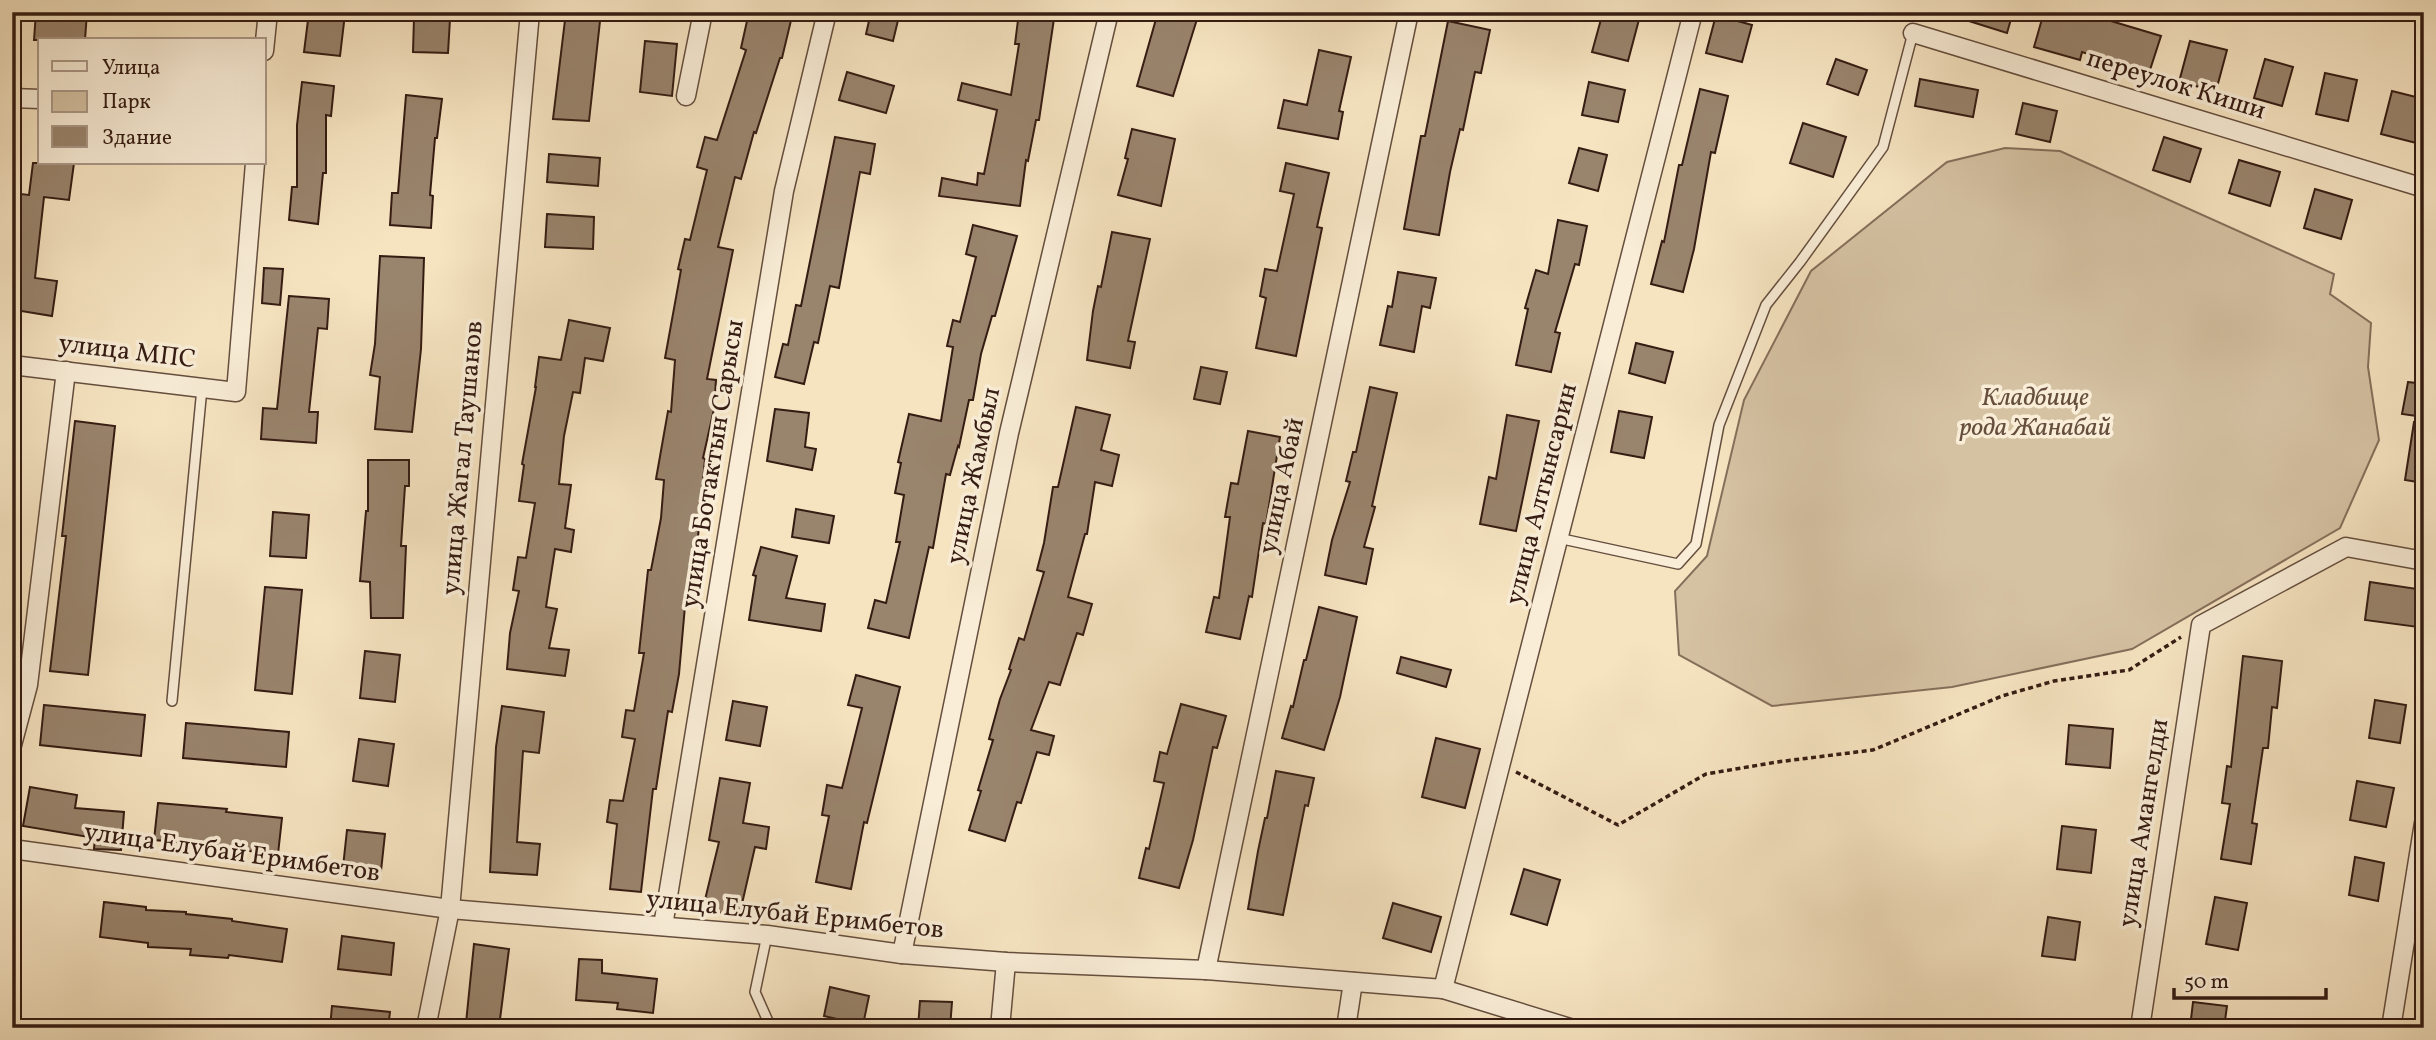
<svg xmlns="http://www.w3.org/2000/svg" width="2436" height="1040" font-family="Vollkorn,serif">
<rect width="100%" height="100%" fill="#f6e4c1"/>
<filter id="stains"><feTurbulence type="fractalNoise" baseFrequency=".00286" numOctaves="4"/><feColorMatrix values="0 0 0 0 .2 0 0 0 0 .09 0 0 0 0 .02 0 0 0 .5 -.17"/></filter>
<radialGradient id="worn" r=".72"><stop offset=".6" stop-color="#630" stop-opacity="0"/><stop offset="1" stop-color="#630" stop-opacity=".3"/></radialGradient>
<polygon fill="#d5c2a3" stroke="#856f5b" stroke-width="2" points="2005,148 2060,151 2334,274 2330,294 2371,323 2368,367 2379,440 2340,528 2132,649 1952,687 1772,706 1679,655 1675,591 1707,556 1744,400 1811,271 1947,162"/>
<g fill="#99846d" stroke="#351c13" stroke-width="2">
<polygon points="36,12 87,12 85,40 34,40"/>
<polygon points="309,12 345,14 340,56 304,52"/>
<polygon points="566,12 601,12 589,121 553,119"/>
<polygon points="749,12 793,12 782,58 780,58 756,133 754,132 741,179 735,177 718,247 733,250 707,379 716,380 714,409 703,458 705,459 697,548 693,563 692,563 685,606 679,674 672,712 668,711 656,789 653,789 641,892 610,889 617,824 607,822 610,800 623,801 635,739 622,737 626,710 634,711 644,653 639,653 648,570 651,570 661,518 664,480 656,479 668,411 671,412 675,360 665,358 681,270 678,269 685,239 690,240 707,170 697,167 705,137 717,140 746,50 741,48"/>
<polygon points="871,12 900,12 893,41 866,34"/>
<polygon points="1019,12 1055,12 1039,120 1036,120 1028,161 1026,160 1020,206 939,196 942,178 977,185 978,173 984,174 997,110 958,100 962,83 1011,95 1019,44 1015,44"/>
<polygon points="1158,12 1185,12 1198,16 1173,96 1137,86"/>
<polygon points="1603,12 1641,12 1628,61 1592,52"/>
<polygon points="1954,12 2013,12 2007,33 1953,16"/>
<polygon points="2044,12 2081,12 2161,36 2149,73 2082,52 2080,60 2034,47"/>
<polygon points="1716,15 1752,25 1742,62 1706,53"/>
<polygon points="414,18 450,19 448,53 413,52"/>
<polygon points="1448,21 1490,30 1481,73 1475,72 1463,130 1460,129 1450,172 1439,235 1404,229 1421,136 1425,136"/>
<polygon points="645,41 677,44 672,96 640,92"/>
<polygon points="2190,41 2227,50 2216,91 2179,82"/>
<polygon points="1319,50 1351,57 1339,111 1343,112 1338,139 1278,128 1284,100 1307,105"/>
<polygon points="1836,59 1867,70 1858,95 1827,84"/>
<polygon points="2265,59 2293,67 2282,106 2254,98"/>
<polygon points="847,72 894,86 886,113 839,100"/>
<polygon points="2325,73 2357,80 2348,121 2316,114"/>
<polygon points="1920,79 1978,90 1973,117 1915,106"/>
<polygon points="302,82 334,86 331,116 326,115 326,173 323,173 318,224 289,220 292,187 297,187 297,125"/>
<polygon points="1589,82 1625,90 1618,122 1582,115"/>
<polygon points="1700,89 1728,96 1715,153 1711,152 1694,249 1683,292 1651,284 1662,241 1664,242 1679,165 1682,165"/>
<polygon points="2392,91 2424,99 2424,145 2381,134"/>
<polygon points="406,95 442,99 437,138 435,138 430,195 433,196 431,228 390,225 392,193 398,193"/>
<polygon points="2023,103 2057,111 2050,142 2016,134"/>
<polygon points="1803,123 1846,137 1833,177 1790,163"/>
<polygon points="1132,129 1175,139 1161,206 1118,195 1128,159 1125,158"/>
<polygon points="835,137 875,144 870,174 860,172 839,288 830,286 818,343 814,342 804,384 775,377 783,344 788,345 796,305 801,306"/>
<polygon points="2164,137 2201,149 2190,182 2153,170"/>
<polygon points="1579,148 1607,155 1598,191 1569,183"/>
<polygon points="549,154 600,158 598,186 547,182"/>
<polygon points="2239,160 2280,172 2270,206 2229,193"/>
<polygon points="33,163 74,163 69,200 44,197 35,278 57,281 52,316 15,310 19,284 12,284 12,193 29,195"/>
<polygon points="1286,163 1329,173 1317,227 1322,228 1296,356 1256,348 1266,298 1260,296 1265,269 1277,271 1294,194 1280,191"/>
<polygon points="2315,189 2352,200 2341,239 2304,228"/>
<polygon points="547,214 594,217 593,249 545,247"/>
<polygon points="1558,220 1587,226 1579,265 1575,264 1555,332 1560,333 1551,372 1516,365 1528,309 1525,308 1536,270 1548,274"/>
<polygon points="973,225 1017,236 995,316 992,316 981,354 973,400 969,400 959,447 958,446 950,475 946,474 933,548 929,547 909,638 868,628 875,600 886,603 900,542 896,542 904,495 895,493 901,463 898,462 909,414 941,421 953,347 947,346 953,320 960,322 976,257 966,254"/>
<polygon points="1112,232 1150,239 1128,341 1135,342 1130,368 1087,360 1093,311 1098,286 1101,287"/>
<polygon points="380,256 424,258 421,349 412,432 375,429 380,377 370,375 375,344"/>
<polygon points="264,268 283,269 280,305 262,303"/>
<polygon points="1398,272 1436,278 1430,308 1422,306 1414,352 1380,345 1388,306 1392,307"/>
<polygon points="289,296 329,299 327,329 318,328 309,412 318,412 316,443 261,439 263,408 277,409"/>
<polygon points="569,320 610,328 603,361 585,358 580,393 573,392 564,436 559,484 571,485 565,528 574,530 571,552 555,549 546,607 557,609 549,648 569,650 565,676 507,669 510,633 519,591 513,590 518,557 526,558 535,503 519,501 524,465 522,464 536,387 535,387 539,357 561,360"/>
<polygon points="1636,343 1673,352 1665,383 1629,373"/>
<polygon points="1201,367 1227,372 1220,404 1194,399"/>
<polygon points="2408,382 2424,384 2424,417 2402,414"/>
<polygon points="1370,387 1397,393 1372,506 1375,507 1364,547 1373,549 1366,584 1325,575 1332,540 1350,482 1346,481 1353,452 1356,452"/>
<polygon points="1076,407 1110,415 1101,450 1119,455 1112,486 1095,482 1087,534 1085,534 1068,597 1092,604 1083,635 1077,633 1060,685 1049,682 1031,730 1054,736 1049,755 1037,752 1021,803 1017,802 1005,841 969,830 981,791 978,790 993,740 989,739 1000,699 1011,670 1009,669 1019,638 1024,640 1044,572 1037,570 1044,543 1053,487 1058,487"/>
<polygon points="775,409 809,413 805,447 816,449 812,470 767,461"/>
<polygon points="1619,411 1652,417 1644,458 1611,452"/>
<polygon points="1507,415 1539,421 1516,531 1480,524 1489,477 1496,479"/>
<polygon points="75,421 115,426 88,675 50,671 66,536 62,536"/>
<polygon points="2414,422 2424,422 2424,483 2405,480"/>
<polygon points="1248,431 1280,437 1266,524 1263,523 1252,597 1249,596 1240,639 1206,632 1214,597 1219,598 1230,517 1225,517 1231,483 1238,484"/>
<polygon points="368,460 409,460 409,486 405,486 401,546 406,546 403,618 371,618 370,582 360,581 366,511 368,511"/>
<polygon points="796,509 834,516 829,543 792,537"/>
<polygon points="273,512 309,515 306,558 270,556"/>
<polygon points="761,547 797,556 786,598 825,604 821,631 749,620 756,576 753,575"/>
<polygon points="2370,582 2424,590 2418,627 2365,620"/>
<polygon points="265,587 302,590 292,694 255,690"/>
<polygon points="1319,607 1357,617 1340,697 1324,750 1282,738 1291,706 1293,707 1304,660 1306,660"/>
<polygon points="365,651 400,655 395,702 360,698"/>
<polygon points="2243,656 2282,661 2277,708 2272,707 2268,748 2263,748 2252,823 2257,824 2251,864 2221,859 2230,804 2222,803 2227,766 2231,767"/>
<polygon points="1401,657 1451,670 1446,687 1397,673"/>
<polygon points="856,675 900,687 867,823 864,822 851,889 816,882 829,816 822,815 827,785 842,788 862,708 848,705"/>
<polygon points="2375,700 2406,705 2400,743 2369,738"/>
<polygon points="733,701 767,707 760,746 726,740"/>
<polygon points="1181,704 1226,716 1217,748 1213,747 1193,840 1179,888 1139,878 1146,848 1149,849 1164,783 1154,781 1160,752 1167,754"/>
<polygon points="44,705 145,715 141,756 40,745"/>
<polygon points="502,706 544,712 539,753 523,751 517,842 540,844 537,875 490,872 496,747"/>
<polygon points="186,723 289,732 286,767 183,758"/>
<polygon points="2069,725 2113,729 2110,768 2066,764"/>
<polygon points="1436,738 1480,749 1465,808 1422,797"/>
<polygon points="359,739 394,744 388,786 353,781"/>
<polygon points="1276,771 1314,778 1308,806 1305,805 1283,915 1248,909 1258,851 1265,818 1267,818"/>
<polygon points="720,778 750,783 743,823 769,827 766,849 755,847 739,917 703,908 719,842 709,840"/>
<polygon points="2357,781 2394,788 2386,827 2350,820"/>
<polygon points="30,787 77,795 75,808 124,812 121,850 94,849 95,838 23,826"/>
<polygon points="158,803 227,809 226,812 282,818 278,854 239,850 240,847 154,840"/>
<polygon points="2062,826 2096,830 2091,873 2057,869"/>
<polygon points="347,830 385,834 381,871 343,867"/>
<polygon points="2355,857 2384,863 2378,901 2349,895"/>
<polygon points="1524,869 1560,880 1547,925 1511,914"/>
<polygon points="2215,897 2247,903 2238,950 2206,944"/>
<polygon points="104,902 146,907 146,910 186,912 186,914 232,919 232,921 287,929 282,962 229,955 228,958 190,955 191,949 148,947 148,943 100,937"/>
<polygon points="1393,903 1441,917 1431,952 1383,938"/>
<polygon points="2048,917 2080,922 2075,960 2042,956"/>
<polygon points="342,936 394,943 391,975 338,969"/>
<polygon points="474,944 509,949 499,1027 466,1023"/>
<polygon points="579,959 602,960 602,973 657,979 653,1013 617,1009 618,1003 576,1000"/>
<polygon points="830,987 869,996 863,1025 824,1016"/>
<polygon points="920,1001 952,1002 950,1028 918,1028"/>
<polygon points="2193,1002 2227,1006 2224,1028 2190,1028"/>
<polygon points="332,1006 390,1012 388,1028 330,1028"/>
</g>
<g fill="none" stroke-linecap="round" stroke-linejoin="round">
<defs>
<g id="lane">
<polyline points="1558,538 1678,564 1696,544 1719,425 1766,305 1800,262 1883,147 1913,33"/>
<polyline points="172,701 202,388"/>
<polyline points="767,935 755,992 771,1028"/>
</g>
<g id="street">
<polyline points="1913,33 2424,188"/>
<polyline points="264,51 268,12"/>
<polyline points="686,96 703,12"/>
<polyline points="12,98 40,99"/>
<polyline points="12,365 236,392 255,163"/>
<polyline points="12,745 28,685 66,371"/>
<polyline points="12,849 450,909 767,935 902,954 1006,962 1206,970 1443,989 1570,1028"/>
<polyline points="663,926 784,191 827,12"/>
<polyline points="902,954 1009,433 1109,12"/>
<polyline points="1206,970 1409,12"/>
<polyline points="1443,989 1693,12"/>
<polyline points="426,1028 450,909 530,12"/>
<polyline points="1000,1028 1006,962"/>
<polyline points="1346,1028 1353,982"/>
<polyline points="2140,1028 2201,625 2346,547 2424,561"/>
<polyline points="2391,1028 2424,823"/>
</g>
</defs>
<use href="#lane" stroke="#654e3e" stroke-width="12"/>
<use href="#street" stroke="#654e3e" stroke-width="21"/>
<polyline stroke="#351c13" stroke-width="3.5" stroke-dasharray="5 3.5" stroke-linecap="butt" points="1516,772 1618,825 1706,774 1777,762 1873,750 2002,696 2054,681 2129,670 2181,637"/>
<use href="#lane" stroke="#f9edd7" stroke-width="9"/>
<use href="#street" stroke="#f9edd7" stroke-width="18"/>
</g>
<g text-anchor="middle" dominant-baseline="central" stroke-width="7" stroke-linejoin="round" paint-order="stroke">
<g font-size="26" fill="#351c13" stroke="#f9edd7">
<text transform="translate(2176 85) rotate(17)">переулок Киши</text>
<text transform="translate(127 352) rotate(7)">улица МПС</text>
<text transform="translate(463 458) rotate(-85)">улица Жагал Таушанов</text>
<text transform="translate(713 464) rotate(-81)">улица Ботактын Сарысы</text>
<text transform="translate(974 476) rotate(-78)">улица Жамбыл</text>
<text transform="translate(1282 486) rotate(-78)">улица Абай</text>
<text transform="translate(1542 494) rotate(-76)">улица Алтынсарин</text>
<text transform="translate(2144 823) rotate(-81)">улица Амангелди</text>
<text transform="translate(232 853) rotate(8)">улица Елубай Еримбетов</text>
<text transform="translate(795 915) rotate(6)">улица Елубай Еримбетов</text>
</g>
<g font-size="26" font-style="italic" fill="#654e3e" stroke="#f9edd7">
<text x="2035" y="398">Кладбище<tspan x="2035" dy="30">рода Жанабай</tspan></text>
</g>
</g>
<rect width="2436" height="1040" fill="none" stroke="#f6e4c1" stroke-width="42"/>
<rect x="14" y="14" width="2408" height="1012" fill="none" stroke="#351c13" stroke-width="3.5"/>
<rect x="21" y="21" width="2394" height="998" fill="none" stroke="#351c13" stroke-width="2"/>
<rect x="38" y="38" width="228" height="126" fill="#f9edd7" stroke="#ab9989" stroke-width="2"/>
<rect x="52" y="61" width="35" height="10" fill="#f9edd7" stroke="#ab9989" stroke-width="2"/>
<text x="102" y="74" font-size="21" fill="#351c13">Улица</text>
<rect x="52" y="91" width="35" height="21" fill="#d5c2a3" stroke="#ab9989" stroke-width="2"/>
<text x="102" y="108" font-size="21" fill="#351c13">Парк</text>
<rect x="52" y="126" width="35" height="21" fill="#99846d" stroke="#ab9989" stroke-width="2"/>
<text x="102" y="144" font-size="21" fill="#351c13">Здание</text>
<path d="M2174 988v10h152v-10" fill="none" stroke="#351c13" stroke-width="3.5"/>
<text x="2184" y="988" font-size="21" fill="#351c13" stroke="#f9edd7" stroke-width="5" paint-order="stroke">50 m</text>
<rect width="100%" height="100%" filter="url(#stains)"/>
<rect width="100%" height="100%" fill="url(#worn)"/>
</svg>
